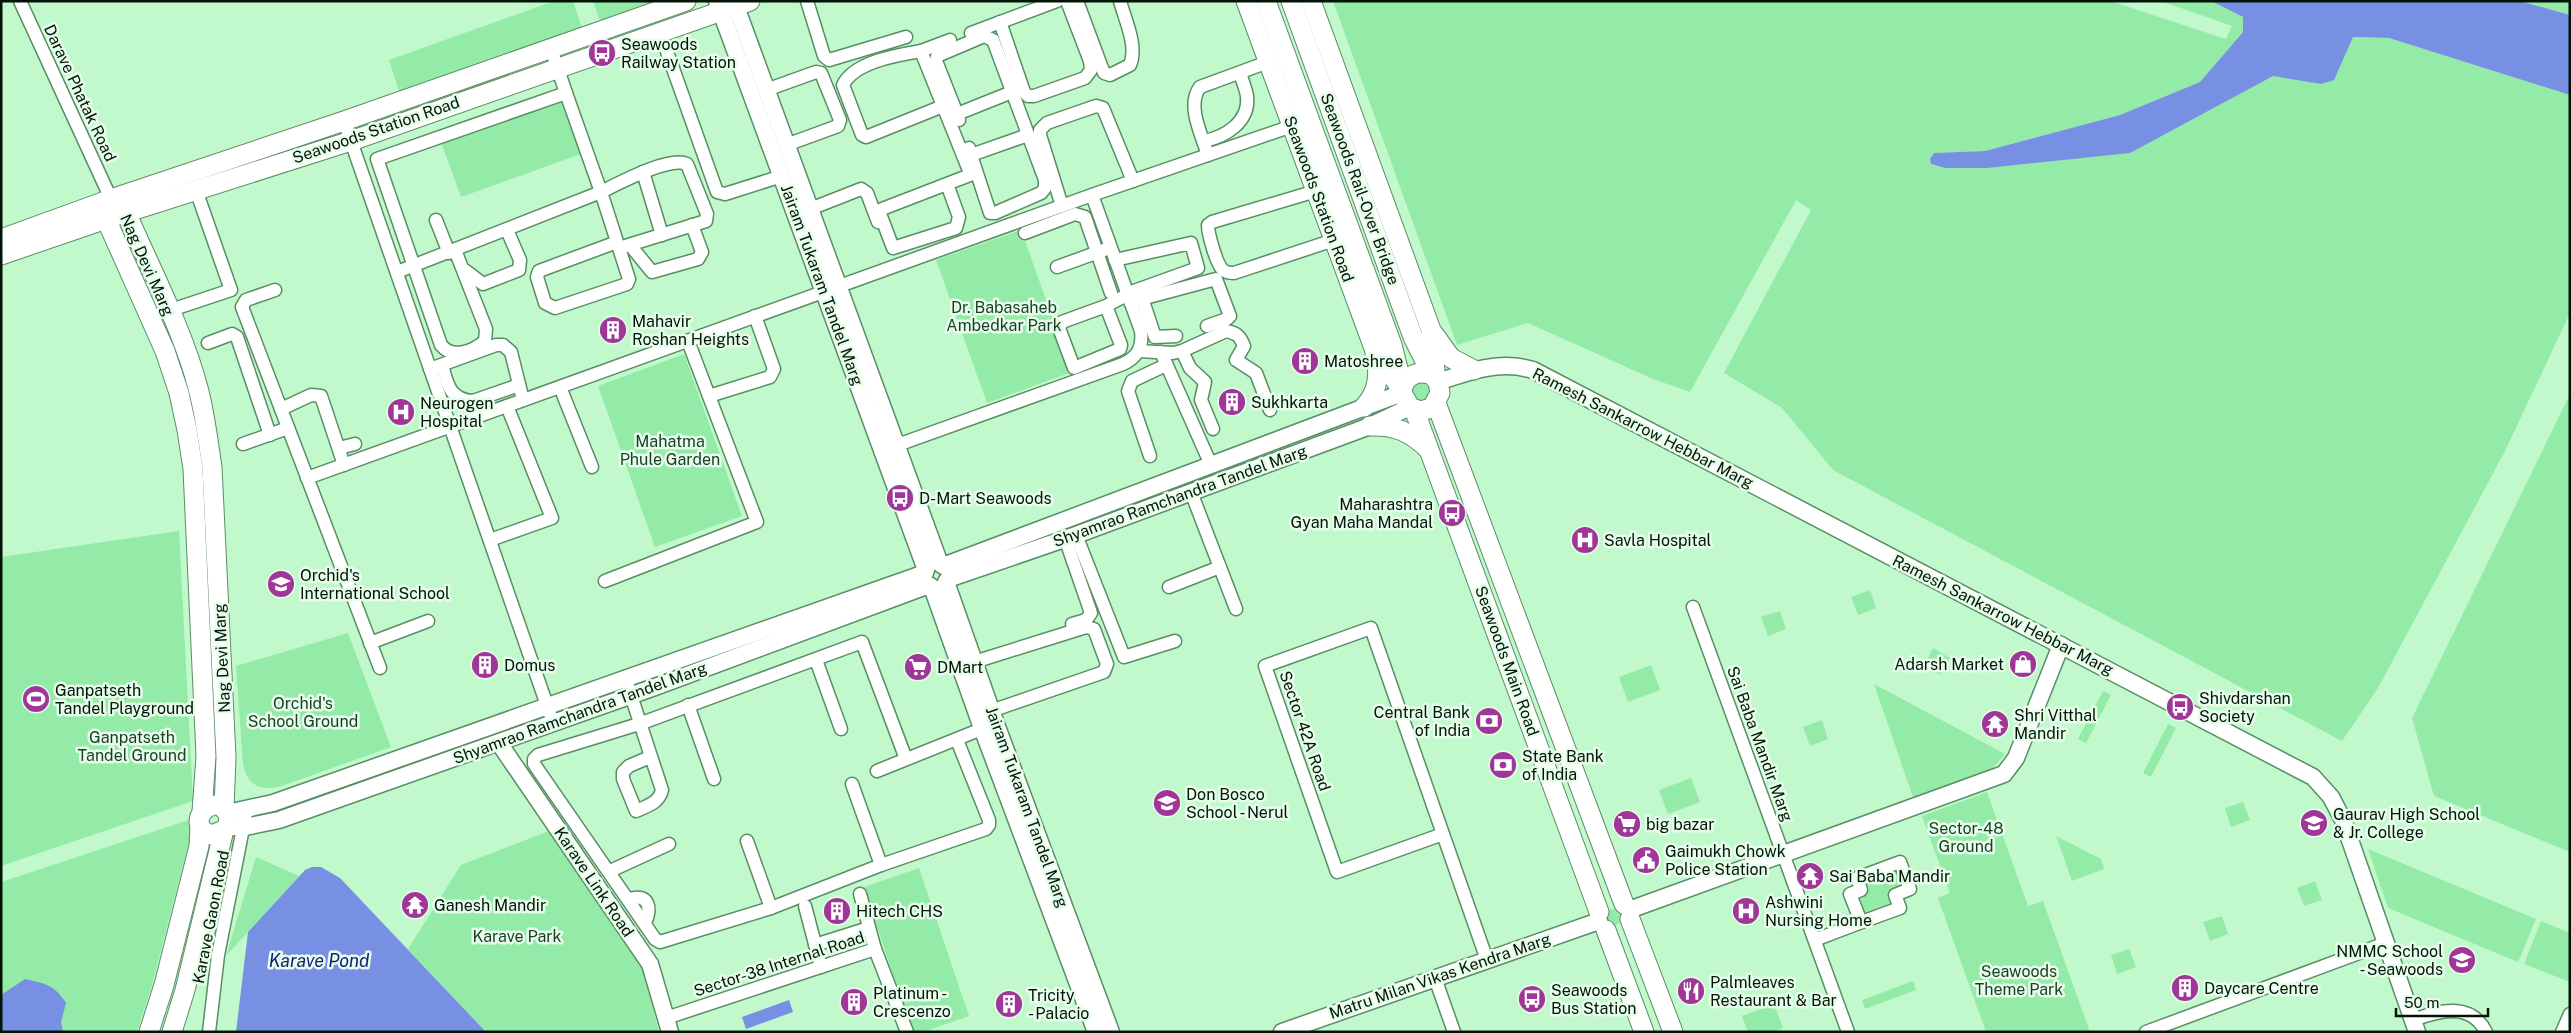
<svg xmlns="http://www.w3.org/2000/svg" width="2571" height="1033" font-family="'Public Sans',sans-serif">
<rect width="100%" height="100%" fill="#c2f9cc"/>
<g fill="#94eaa7">
<polygon points="554,1 573,1 582,28 400,94 389,60"/>
<polygon points="593,1 665,1 601,24"/>
<polygon points="1333,1 2110,1 2226,39 2232,26 2161,1 2211,1 2243,17 2243,32 2200,82 2120,115 1985,151 1934,153 1931,164 1945,168 1987,168 2234,96 2273,75 2321,84 2353,37 2389,38 2570,95 2570,313 2505,451 2378,688 2342,741 1833,470 1782,408 1724,373 1811,210 1796,200 1690,392 1653,379 1528,323 1457,345"/>
<polygon points="2520,1 2570,1 2570,15"/>
<polygon points="561,99 581,154 461,197 441,142"/>
<polygon points="1021,230 1072,372 987,403 936,260"/>
<polygon points="684,354 742,516 655,547 598,386"/>
<circle cx="1421" cy="391" r="9"/>
<polygon points="2570,394 2570,852 2434,796 2412,718"/>
<polygon points="179,531 193,801 1,866 1,557"/>
<polygon points="1870,590 1876,608 1858,615 1851,597"/>
<polygon points="1780,611 1786,629 1768,636 1761,617"/>
<path d="M348,633l43,114 -112,40c-21,3 -30,-1 -36,-22l-7,-99z"/>
<polygon points="1933,648 1950,658 1941,675 1924,666"/>
<polygon points="1651,665 1660,690 1628,702 1619,677"/>
<polygon points="1874,684 2005,754 1992,769 1913,797"/>
<polygon points="2103,691 2111,695 2086,743 2078,739"/>
<polygon points="1822,720 1828,739 1810,746 1803,727"/>
<polygon points="2168,724 2176,728 2151,777 2143,773"/>
<polygon points="1691,778 1700,802 1668,814 1659,790"/>
<polygon points="1987,792 2028,906 2043,901 2090,1032 1986,1032 1938,898 1950,893 1922,816"/>
<polygon points="2243,802 2250,820 2231,827 2225,808"/>
<polygon points="195,818 152,985 137,1032 1,1032 1,882"/>
<polygon points="549,831 641,964 659,1032 486,1032 408,949 461,865"/>
<polygon points="2056,836 2101,859 2104,869 2072,881"/>
<polygon points="2368,849 2536,919 2518,962 2388,908"/>
<polygon points="256,857 299,876 226,956"/>
<polygon points="1900,862 1910,889 1896,895 1900,908 1861,922 1850,894 1857,878"/>
<polygon points="919,868 969,1016 923,1032 912,1032 864,887"/>
<polygon points="2315,881 2322,900 2304,906 2297,888"/>
<circle cx="1614" cy="917" r="8"/>
<polygon points="2222,916 2228,934 2210,941 2203,922"/>
<polygon points="2541,921 2570,933 2570,982 2524,964"/>
<polygon points="2129,949 2136,967 2117,974 2111,955"/>
<polygon points="1913,981 1916,990 1865,1009 1862,1000"/>
<polygon points="1774,1004 1783,1028 1774,1032 1748,1032 1742,1016"/>
</g>
<g fill="#7890e3">
<polygon points="2211,1 2520,1 2570,15 2570,95 2389,38 2353,37 2334,80 2321,84 2273,76 2130,153 1987,168 1945,168 1931,164 1930,159 1934,153 1985,151 2120,115 2200,82 2243,32 2243,17"/>
<polygon points="312,867 321,867 340,878 486,1032 236,1032 248,932 305,870"/>
<path d="M25,979c19,4 30,6 41,24l-5,19 2,10h-62v-37z"/>
<polygon points="789,1000 793,1012 746,1029 742,1017"/>
</g>
<g fill="none" stroke-linecap="round" stroke-linejoin="round">
<defs>
<g id="minor">
<polyline points="20,1 111,199"/>
<polyline points="807,1 824,56 829,60 906,37"/>
<path d="M1077,1l25,67 2,5 6,2 20,-10c8,-19 -5,-45 -10,-64"/>
<polyline points="1000,22 1024,92 1028,96 1034,96 1085,78 1091,70 1090,61 1067,1"/>
<polyline points="660,32 717,192 725,194 782,176"/>
<polyline points="971,33 1057,1"/>
<polyline points="950,40 921,51 968,168"/>
<polyline points="551,49 566,93"/>
<path d="M921,51c-24,4 -67,11 -78,34l19,50 4,2 77,-31"/>
<polyline points="766,90 816,72 821,73 840,120 838,126 786,145"/>
<polyline points="957,114 936,61 937,56 984,36 993,40 1045,180 1045,188 1041,193 995,213 990,213 971,155"/>
<polyline points="959,120 957,114 1012,92"/>
<polyline points="344,121 550,714"/>
<path d="M1204,141c21,-4 46,-19 43,-45 -1,-7 -5,-16 -7,-23"/>
<polyline points="969,148 971,155 1028,135"/>
<path d="M1208,155c-6,-19 -22,-50 -8,-68l68,-25"/>
<polyline points="643,172 662,235"/>
<polyline points="947,184 959,217 956,228 893,248 879,211 882,209 970,175"/>
<path d="M1316,191l-104,31 -4,3c0,8 8,39 15,45 3,3 7,3 11,3l100,-33"/>
<polyline points="1062,206 1040,135 1040,130 1047,123 1096,106 1103,108 1133,181"/>
<polyline points="810,209 861,189 867,193 878,222"/>
<polyline points="436,220 449,253"/>
<polyline points="1025,233 1075,214 1085,217 1111,293"/>
<path d="M617,242l-78,29 -2,6 8,26 10,5 72,-24 2,-5 -28,-87c18,-9 68,-36 86,-28l20,50 -1,7 -87,27"/>
<polyline points="630,245 652,272 698,259 702,252 692,225"/>
<polyline points="1057,267 1104,250"/>
<polyline points="466,271 483,284 519,270 520,260 507,230"/>
<path d="M397,272l204,-80 -35,-99 -189,66 64,186c11,14 31,7 44,-4l1,-12 -31,-79"/>
<polyline points="275,290 246,300 242,307 380,668"/>
<polyline points="1142,298 1155,337 1176,336"/>
<polyline points="1130,302 1216,279 1230,316 1227,319 1207,326"/>
<polyline points="1106,306 1121,345 1120,349 1074,368 1059,328 1062,322 1106,306 1134,291 1198,268 1191,243 1115,260"/>
<polyline points="168,311 231,290 196,190"/>
<polyline points="208,343 232,334 237,337 270,435"/>
<path d="M1139,351l34,2 9,-2 44,-20c11,2 14,5 18,15l-8,14 20,13 14,37"/>
<polyline points="1182,351 1190,368 1205,382 1201,400 1213,429"/>
<polyline points="1161,352 1211,465"/>
<path d="M442,365c5,19 8,35 31,36l46,-16"/>
<polyline points="430,369 496,345 503,345 511,352 523,400"/>
<polyline points="560,387 592,467"/>
<polyline points="709,396 770,377 774,369 755,316"/>
<polyline points="281,409 311,395 321,396 344,465"/>
<polyline points="243,444 288,428"/>
<polyline points="339,448 355,444"/>
<path d="M889,448l234,-84c15,-7 20,-17 18,-33l-49,-136"/>
<polyline points="1150,456 1128,391 1132,381 1166,365"/>
<polyline points="307,478 1092,195 1292,126"/>
<polyline points="1191,492 1236,609"/>
<polyline points="1076,535 1124,657 1175,641"/>
<polyline points="1065,538 1091,613 1086,620 1072,624"/>
<polyline points="490,540 552,518 507,406"/>
<polyline points="605,581 757,522 688,341"/>
<polyline points="1169,587 1220,567"/>
<polyline points="1693,607 1848,1032"/>
<polyline points="370,643 428,621"/>
<polyline points="816,660 841,729"/>
<polyline points="974,662 1086,627 1094,629 1107,664 1104,672 991,711"/>
<path d="M625,677l37,113c-3,13 -15,16 -26,21l-13,-32v-7l6,-6 21,-9"/>
<polyline points="688,705 714,779"/>
<polyline points="906,759 862,642 639,724 538,755 534,759 534,764 655,939 660,942 771,908 881,865 986,829 989,825 989,820 957,740"/>
<polyline points="877,771 989,726"/>
<polyline points="852,784 881,865"/>
<polyline points="1443,834 1337,872 1265,666 1371,628 1487,960"/>
<polyline points="747,841 771,908"/>
<polyline points="610,871 669,844"/>
<polyline points="860,894 875,949"/>
<path d="M629,899c20,-6 23,9 16,24"/>
<polyline points="805,906 821,967"/>
<path d="M1815,940c28,-11 57,-22 85,-32l-5,-13 15,-6 -10,-27 -43,16 4,12 -11,4 11,28"/>
<polyline points="815,945 869,928"/>
<polyline points="1435,978 1454,1032"/>
<polyline points="666,1018 875,949 907,1032"/>
<path d="M2413,1020c27,-10 58,-18 73,12"/>
<polyline points="209,1032 218,955 247,808"/>
<polyline points="2146,1032 2386,943"/>
<polyline points="2562,1032 2570,1014"/>
</g>
<g id="tertiary">
<polyline points="717,1 926,570"/>
<polyline points="734,1 940,564"/>
<path d="M1438,382c32,-11 62,-22 95,-12l780,407 18,20 12,23 74,212"/>
<polyline points="943,566 1402,393"/>
<polyline points="948,579 1076,535 1370,426 1410,407"/>
<polyline points="946,582 996,724 1111,1032"/>
<polyline points="932,587 982,728 1096,1032"/>
<polyline points="499,743 650,964 670,1032"/>
<polyline points="227,813 273,803 925,573"/>
<polyline points="227,827 245,827 279,820 655,687 929,585"/>
<polyline points="1629,910 2004,774 2016,758 2061,645"/>
<polyline points="1282,1032 1599,921"/>
</g>
<g id="secondary">
<polyline points="1246,1 1375,351 1402,390"/>
<polyline points="1266,1 1392,345 1401,381"/>
<path d="M1291,1l122,336 19,38 6,7 2,11 -8,15 -12,3 -10,-4 -8,-14c1,-16 14,-24 30,-18"/>
<polyline points="1311,1 1431,330 1435,371"/>
<path d="M117,205l9,7c24,56 57,118 72,176 7,26 10,53 14,79l14,290 -2,52"/>
<polyline points="109,207 106,219 165,351 179,393 187,430 193,469 206,756 202,812"/>
<polyline points="1,239 111,199 344,121 686,1"/>
<polyline points="1,255 106,219 351,141 750,1"/>
<polyline points="1433,333 1451,358 1474,370"/>
<polyline points="1436,403 1624,904"/>
<path d="M1364,407c15,-16 16,-34 11,-54"/>
<polyline points="1414,409 1599,912"/>
<path d="M1370,426c25,-1 41,6 59,24"/>
<polyline points="1630,919 1673,1032"/>
<polyline points="1606,930 1644,1032"/>
<polyline points="149,1032 164,985 199,846 200,826"/>
<path d="M172,1032l13,-42 39,-160c4,-4 6,-9 4,-15 -10,-27 -48,8 -17,20l13,-5"/>
</g>
</defs>
<use href="#minor" stroke="#598d65" stroke-width="15"/>
<use href="#tertiary" stroke="#598d65" stroke-width="19"/>
<use href="#secondary" stroke="#598d65" stroke-width="21"/>
<use href="#minor" stroke="#fff" stroke-width="12"/>
<use href="#tertiary" stroke="#fff" stroke-width="16"/>
<use href="#secondary" stroke="#fff" stroke-width="19"/>
</g>
<defs>
<symbol id="bus-disc" viewBox="-11 -11 22 22"><circle r="9.5" fill="#9f3698" stroke="#e7fdeb"/><path d="M-5-6H5V4H4V6H2V4H-2V6H-4V4H-5ZM-3.5-4V0h7V-4ZM-3.5 1.2v1.5H-2V1.2ZM2 1.2v1.5H3.5V1.2Z" fill="#fff"/></symbol>
<symbol id="building-disc" viewBox="-11 -11 22 22"><circle r="9.5" fill="#9f3698" stroke="#e7fdeb"/><path d="M-4-6H4V6H1V3H-1V6H-4ZM-2.5-4.3h1.7v1.8h-1.7ZM.8-4.3h1.7v1.8H.8ZM-2.5-1h1.7V.8h-1.7ZM.8-1h1.7V.8H.8Z" fill="#fff"/></symbol>
<symbol id="hospital-disc" viewBox="-11 -11 22 22"><circle r="9.5" fill="#9f3698" stroke="#e7fdeb"/><path d="M-5-5h3v3.5h4V-5h3V5h-3V1.5h-4V5h-3Z" fill="#fff"/></symbol>
<symbol id="school-disc" viewBox="-11 -11 22 22"><circle r="9.5" fill="#9f3698" stroke="#e7fdeb"/><path d="M0-5L7-2L0 1L-7-2ZM-4 1L0 2.5L4 1V4Q0 6-4 4Z" fill="#fff"/></symbol>
<symbol id="shop-disc" viewBox="-11 -11 22 22"><circle r="9.5" fill="#9f3698" stroke="#e7fdeb"/><path d="M-5-2.5h2.3a2.7 3.5 0 0 1 5.4 0H5L5.5 6h-11ZM-1.5-2.5h3a1.5 2.3 0 0 0-3 0Z" fill="#fff"/></symbol>
<symbol id="supermarket-disc" viewBox="-11 -11 22 22"><circle r="9.5" fill="#9f3698" stroke="#e7fdeb"/><path d="M-6-5.5h2.5l.6 2H6L4.5 2H-2.5L-4.4-4H-6ZM-1.5 3.2a1.3 1.3 0 1 0 .1 0ZM3 3.2a1.3 1.3 0 1 0 .1 0Z" fill="#fff"/></symbol>
<symbol id="stadium-disc" viewBox="-11 -11 22 22"><circle r="9.5" fill="#9f3698" stroke="#e7fdeb"/><path d="M0-5a6.5 5 0 1 0 0 10a6.5 5 0 1 0 0-10ZM-3.5-1.8h7v3.6h-7Z" fill="#fff"/></symbol>
<symbol id="bank-disc" viewBox="-11 -11 22 22"><circle r="9.5" fill="#9f3698" stroke="#e7fdeb"/><path d="M-6-4H6V4H-6ZM0-2.3a2.3 2.3 0 1 0 0 4.6a2.3 2.3 0 1 0 0-4.6Z" fill="#fff"/></symbol>
<symbol id="temple-disc" viewBox="-11 -11 22 22"><circle r="9.5" fill="#9f3698" stroke="#e7fdeb"/><path d="M0-6L5-2H3V0L6.5 2.5H4V6H1.5V3h-3V6H-4V2.5H-6.5L-3 0V-2H-5Z" fill="#fff"/></symbol>
<symbol id="civic-disc" viewBox="-11 -11 22 22"><circle r="9.5" fill="#9f3698" stroke="#e7fdeb"/><path d="M-.6-6.5H3V-4.5H.6V-3L4-1V1h2V6H-6V1h2V-1L-.6-3ZM-1.2 2.5V6h2.4V2.5Z" fill="#fff"/></symbol>
<symbol id="restaurant-disc" viewBox="-11 -11 22 22"><circle r="9.5" fill="#9f3698" stroke="#e7fdeb"/><path d="M-5-6h1v4h1v-4h1v4h1v-4h1v5L-1.5 .5V6h-2V.5L-5-1ZM5-6V6H3V1.5H1.5Q1.5-4 5-6Z" fill="#fff"/></symbol>
</defs>
<g fill-rule="evenodd">
<use href="#bus-disc" x="586" y="37" width="32" height="32"/>
<use href="#building-disc" x="597" y="314" width="32" height="32"/>
<use href="#building-disc" x="1289" y="345" width="32" height="32"/>
<use href="#building-disc" x="1216" y="386" width="32" height="32"/>
<use href="#hospital-disc" x="385" y="396" width="32" height="32"/>
<use href="#bus-disc" x="884" y="482" width="32" height="32"/>
<use href="#bus-disc" x="1436" y="497" width="32" height="32"/>
<use href="#hospital-disc" x="1569" y="524" width="32" height="32"/>
<use href="#school-disc" x="265" y="568" width="32" height="32"/>
<use href="#shop-disc" x="2007" y="648" width="32" height="32"/>
<use href="#building-disc" x="469" y="649" width="32" height="32"/>
<use href="#supermarket-disc" x="902" y="651" width="32" height="32"/>
<use href="#stadium-disc" x="20" y="683" width="32" height="32"/>
<use href="#bus-disc" x="2164" y="691" width="32" height="32"/>
<use href="#bank-disc" x="1473" y="705" width="32" height="32"/>
<use href="#temple-disc" x="1979" y="708" width="32" height="32"/>
<use href="#bank-disc" x="1487" y="749" width="32" height="32"/>
<use href="#school-disc" x="1151" y="787" width="32" height="32"/>
<use href="#school-disc" x="2298" y="807" width="32" height="32"/>
<use href="#supermarket-disc" x="1611" y="808" width="32" height="32"/>
<use href="#civic-disc" x="1630" y="844" width="32" height="32"/>
<use href="#temple-disc" x="1794" y="860" width="32" height="32"/>
<use href="#temple-disc" x="399" y="889" width="32" height="32"/>
<use href="#building-disc" x="821" y="895" width="32" height="32"/>
<use href="#hospital-disc" x="1730" y="895" width="32" height="32"/>
<use href="#school-disc" x="2446" y="944" width="32" height="32"/>
<use href="#building-disc" x="2169" y="972" width="32" height="32"/>
<use href="#restaurant-disc" x="1675" y="975" width="32" height="32"/>
<use href="#bus-disc" x="1516" y="983" width="32" height="32"/>
<use href="#building-disc" x="838" y="986" width="32" height="32"/>
<use href="#building-disc" x="993" y="988" width="32" height="32"/>
</g>
<g text-anchor="middle" dominant-baseline="central" stroke-width="5" stroke-linejoin="round" paint-order="stroke">
<g font-size="16" fill="#021406" stroke="#e7fdeb" text-anchor="start">
<text x="621" y="44">Seawoods<tspan x="621" dy="18">Railway Station</tspan></text>
<text x="632" y="321">Mahavir<tspan x="632" dy="18">Roshan Heights</tspan></text>
<text x="1324" y="361">Matoshree</text>
<text x="1251" y="402">Sukhkarta</text>
<text x="420" y="403">Neurogen<tspan x="420" dy="18">Hospital</tspan></text>
<text x="919" y="498">D-Mart Seawoods</text>
<text x="1433" y="504" text-anchor="end">Maharashtra<tspan x="1433" dy="18">Gyan Maha Mandal</tspan></text>
<text x="1604" y="540">Savla Hospital</text>
<text x="300" y="575">Orchid's<tspan x="300" dy="18">International School</tspan></text>
<text x="2004" y="664" text-anchor="end">Adarsh Market</text>
<text x="504" y="665">Domus</text>
<text x="937" y="667">DMart</text>
<text x="55" y="690">Ganpatseth<tspan x="55" dy="18">Tandel Playground</tspan></text>
<text x="2199" y="698">Shivdarshan<tspan x="2199" dy="18">Society</tspan></text>
<text x="1470" y="712" text-anchor="end">Central Bank<tspan x="1470" dy="18">of India</tspan></text>
<text x="2014" y="715">Shri Vitthal<tspan x="2014" dy="18">Mandir</tspan></text>
<text x="1522" y="756">State Bank<tspan x="1522" dy="18">of India</tspan></text>
<text x="1186" y="794">Don Bosco<tspan x="1186" dy="18">School - Nerul</tspan></text>
<text x="2333" y="814">Gaurav High School<tspan x="2333" dy="18">&amp; Jr. College</tspan></text>
<text x="1646" y="824">big bazar</text>
<text x="1665" y="851">Gaimukh Chowk<tspan x="1665" dy="18">Police Station</tspan></text>
<text x="1829" y="876">Sai Baba Mandir</text>
<text x="1765" y="902">Ashwini<tspan x="1765" dy="18">Nursing Home</tspan></text>
<text x="434" y="905">Ganesh Mandir</text>
<text x="856" y="911">Hitech CHS</text>
<text x="2443" y="951" text-anchor="end">NMMC School<tspan x="2443" dy="18">- Seawoods</tspan></text>
<text x="1710" y="982">Palmleaves<tspan x="1710" dy="18">Restaurant &amp; Bar</tspan></text>
<text x="2204" y="988">Daycare Centre</text>
<text x="1551" y="990">Seawoods<tspan x="1551" dy="18">Bus Station</tspan></text>
<text x="873" y="993">Platinum -<tspan x="873" dy="18">Crescenzo</tspan></text>
<text x="1028" y="995">Tricity<tspan x="1028" dy="18">- Palacio</tspan></text>
</g>
<g font-size="16" fill="#021406" stroke="#e7fdeb">
<text transform="translate(80 93) rotate(65)">Darave Phatak Road</text>
<text transform="translate(376 130) rotate(-19)">Seawoods Station Road</text>
<text transform="translate(1360 189) rotate(70)">Seawoods Rail-Over Bridge</text>
<text transform="translate(1319 199) rotate(70)">Seawoods Station Road</text>
<text transform="translate(147 265) rotate(66)">Nag Devi Marg</text>
<text transform="translate(822 285) rotate(70)">Jairam Tukaram Tandel Marg</text>
<text transform="translate(1643 428) rotate(27)">Ramesh Sankarrow Hebbar Marg</text>
<text transform="translate(1180 496) rotate(-20)">Shyamrao Ramchandra Tandel Marg</text>
<text transform="translate(2003 615) rotate(27)">Ramesh Sankarrow Hebbar Marg</text>
<text transform="translate(222 658) rotate(-93)">Nag Devi Marg</text>
<text transform="translate(1507 661) rotate(70)">Seawoods Main Road</text>
<text transform="translate(580 713) rotate(-20)">Shyamrao Ramchandra Tandel Marg</text>
<text transform="translate(1305 731) rotate(71)">Sector 42A Road</text>
<text transform="translate(1760 744) rotate(70)">Sai Baba Mandir Marg</text>
<text transform="translate(1027 807) rotate(70)">Jairam Tukaram Tandel Marg</text>
<text transform="translate(594 882) rotate(56)">Karave Link Road</text>
<text transform="translate(211 917) rotate(-79)">Karave Gaon Road</text>
<text transform="translate(779 964) rotate(-18)">Sector-38 Internal Road</text>
<text transform="translate(1440 976) rotate(-19)">Matru Milan Vikas Kendra Marg</text>
</g>
<g font-size="16" fill="#193d23" stroke="#e7fdeb">
<text x="1004" y="307">Dr. Babasaheb<tspan x="1004" dy="18">Ambedkar Park</tspan></text>
<text x="670" y="441">Mahatma<tspan x="670" dy="18">Phule Garden</tspan></text>
<text x="303" y="703">Orchid's<tspan x="303" dy="18">School Ground</tspan></text>
<text x="132" y="737">Ganpatseth<tspan x="132" dy="18">Tandel Ground</tspan></text>
<text x="1966" y="828">Sector-48<tspan x="1966" dy="18">Ground</tspan></text>
<text x="517" y="936">Karave Park</text>
<text x="2019" y="971">Seawoods<tspan x="2019" dy="18">Theme Park</tspan></text>
</g>
<g font-size="18" font-style="italic" fill="#161a7a" stroke="#e7fdeb">
<text x="319" y="960">Karave Pond</text>
</g>
</g>
<rect width="2571" height="1033" fill="none" stroke="#021406" stroke-width="5"/>
<path d="M2396 1008v8h92v-8" fill="none" stroke="#021406" stroke-width="2.5"/>
<text x="2404" y="1008" font-size="15" fill="#021406" stroke="#e7fdeb" stroke-width="4" paint-order="stroke">50 m</text>
</svg>
